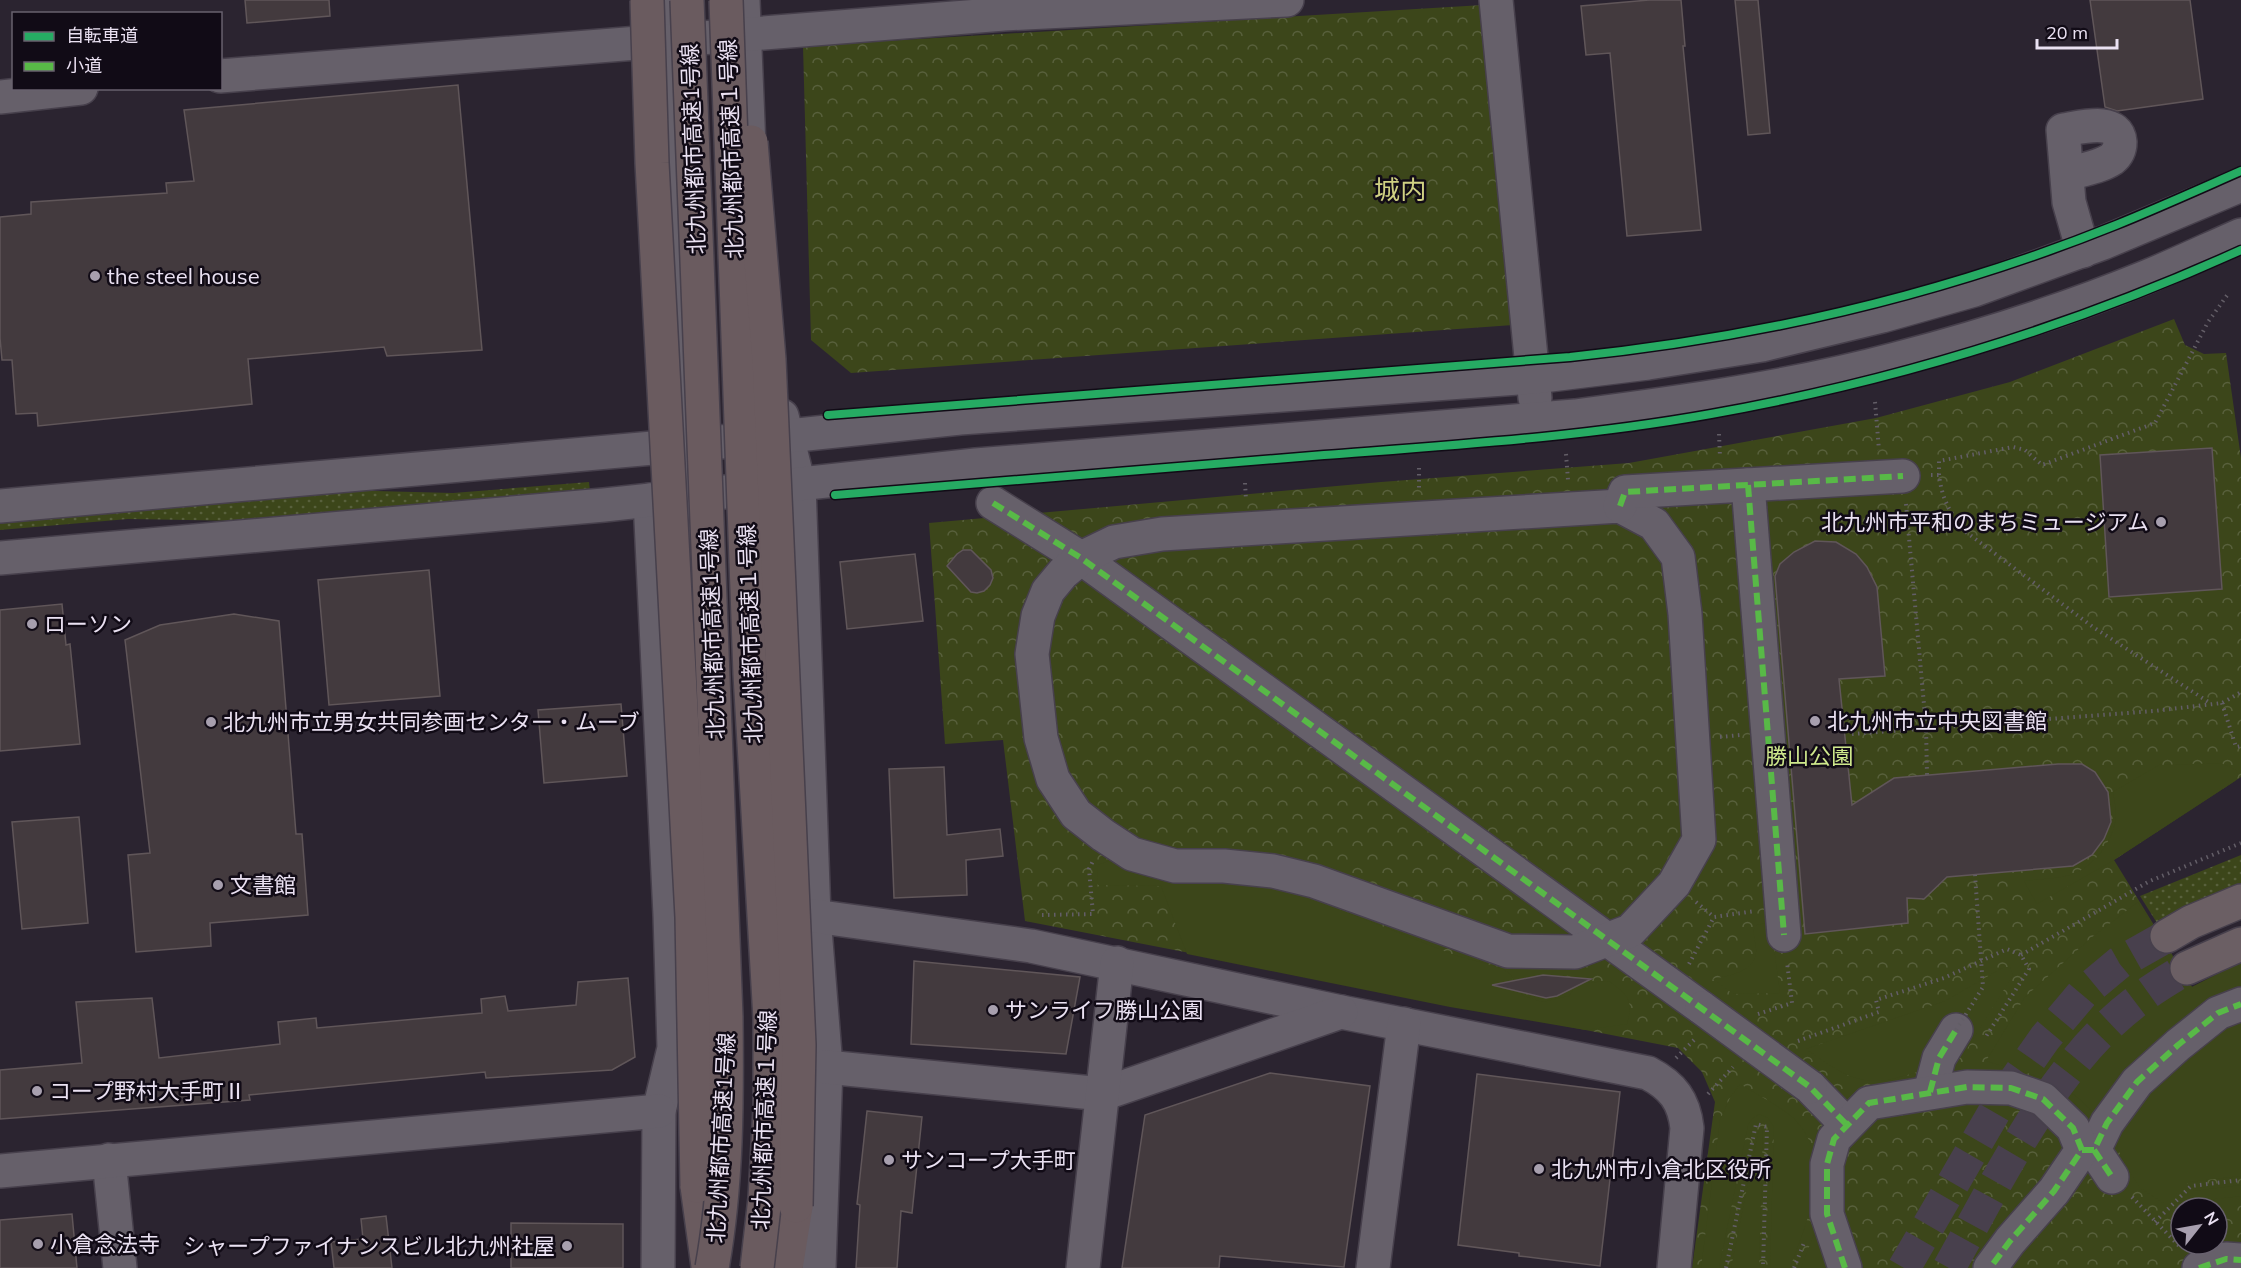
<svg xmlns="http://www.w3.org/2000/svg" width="2241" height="1268" font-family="Mulish,'Noto Sans JP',sans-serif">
<defs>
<pattern id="grass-dots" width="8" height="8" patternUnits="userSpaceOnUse" patternTransform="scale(1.5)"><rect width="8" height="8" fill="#3c461a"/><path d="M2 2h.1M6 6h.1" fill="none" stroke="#58603c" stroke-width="1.8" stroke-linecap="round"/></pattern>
<pattern id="park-crowns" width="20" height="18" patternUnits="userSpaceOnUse" patternTransform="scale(1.5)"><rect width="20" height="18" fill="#3c461a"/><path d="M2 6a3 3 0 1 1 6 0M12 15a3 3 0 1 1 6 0" fill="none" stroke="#58603c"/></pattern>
</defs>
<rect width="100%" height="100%" fill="#2b2430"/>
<g fill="url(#grass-dots)">
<polygon points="589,482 590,491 246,521 128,519 0,530 0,520 337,490 453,493"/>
<polygon points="2241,855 2241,884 2204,898 2157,923 2140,896"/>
</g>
<g fill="url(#park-crowns)" fill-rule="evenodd">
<polygon points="1483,5 1513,325 851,373 811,340 803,46"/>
<path d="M2174,319l11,26 19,9 22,-1 15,105v319l-127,83 78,127 49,-25v306h-549l23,-166 -13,-30 -24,-24 -653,-127 -22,-181 -58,4 -16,-221 452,-41 248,-19 247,-45 134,-36zM2181,1208h36v36h-36z"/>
</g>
<g fill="#3c461a">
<path d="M2221,763l15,7 2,6 -3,5 -121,79 -77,44 -13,-23c15,-2 32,-2 46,-6 24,-7 45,-36 46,-60 0,-8 -2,-16 -3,-23l46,-27z"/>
<path d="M1114,859l149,25 34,8 157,63 48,13 9,7 6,16 7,5 18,6 27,-6 4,-6 -1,-6 37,-3c19,15 25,18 18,43l-42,6 -135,-23 -263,-53 -26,-68 -63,-1 -1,-15 1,-5z"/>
<path d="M2138,902l54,85 49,-25v29l-144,127c-30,-40 -67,-43 -111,-57l39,-64 66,-59z"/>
<path d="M1766,923l5,3 9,67 -47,1 -20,-15c15,-3 41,-7 43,-26 1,-8 -3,-15 -2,-24l3,-4z"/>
<path d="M2004,967h6l3,8 -46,74 -12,-8c-10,9 -21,21 -32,28 -8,5 -18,6 -27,9 -39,10 -59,-8 -90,-29l139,-48z"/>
<polygon points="2241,1017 2241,1176 2189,1182 2165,1204 2140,1188 2125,1164 2117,1147 2119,1130 2172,1064"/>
<path d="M1740,1084c16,10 36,20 51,32 46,41 16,105 -1,152h-20l4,-141 -6,-9 -9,-4 -7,5 -4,6 -29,143h-18l19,-148 10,-22z"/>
<polygon points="1759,1128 1763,1128 1759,1268 1731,1268"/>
<polygon points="2241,1185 2241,1196 2198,1201 2188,1208 2181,1208 2181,1216 2179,1218 2172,1210 2193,1191"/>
<polygon points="1818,1224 1831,1268 1801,1268"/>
</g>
<g fill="#433a3e" stroke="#605659" stroke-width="1.5">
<polygon points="245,0 329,0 330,16 247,23"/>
<polygon points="1649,0 1681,0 1685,46 1683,46 1701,230 1627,236 1610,53 1586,55 1581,6"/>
<polygon points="1735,0 1758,0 1770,133 1748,135"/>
<polygon points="2090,0 2190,0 2203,99 2117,111 2105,107"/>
<polygon points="458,85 482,350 387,356 384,347 248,359 252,404 38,426 37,413 16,414 12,360 2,360 0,338 0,217 31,214 31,202 167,193 166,183 194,181 184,110"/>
<polygon points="2212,448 2222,589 2109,597 2100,455"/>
<polygon points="1815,541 1836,542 1856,554 1867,567 1877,587 1885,676 1839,679 1852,805 1894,778 2058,764 2082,764 2095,772 2108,792 2111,822 2104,839 2092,855 2073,866 1947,877 1924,899 1907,898 1908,923 1805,934 1775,576 1780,564 1794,552"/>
<polygon points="963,550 971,550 991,570 993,578 990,585 984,591 977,593 971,592 947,566 957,554"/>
<polygon points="915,554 923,621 847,629 840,562"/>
<polygon points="429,570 440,696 329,705 318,580"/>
<polygon points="62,604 66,645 70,644 80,744 0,751 0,610"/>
<polygon points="234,614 279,621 296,834 302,834 308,915 210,923 211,946 136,952 128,855 150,853 125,640 160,625"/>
<polygon points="621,704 627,776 544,783 538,710"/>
<polygon points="944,767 947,835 1000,829 1003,856 966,860 967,895 894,898 889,769"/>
<polygon points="79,817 88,923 22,929 12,822"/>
<polygon points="914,961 1080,977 1066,1054 911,1044"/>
<polygon points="1543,975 1591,979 1557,996 1546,998 1492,985"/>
<polygon points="628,978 635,1057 612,1070 486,1078 485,1072 249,1095 250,1100 0,1119 0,1070 82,1063 76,1002 152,998 159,1058 280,1044 278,1022 316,1018 317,1028 482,1013 481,999 505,996 508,1011 576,1005 578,982"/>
<polygon points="1270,1073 1370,1086 1344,1267 1220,1256 1219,1268 1122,1268 1145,1115"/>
<polygon points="1477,1074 1620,1092 1600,1266 1519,1256 1519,1253 1458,1245"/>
<polygon points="867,1111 922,1117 912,1213 901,1211 897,1268 856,1268 860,1205 857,1204"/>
<polygon points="72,1214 77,1268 0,1268 0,1220"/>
<polygon points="386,1216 392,1268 334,1268 331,1242 363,1239 361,1219"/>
<polygon points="511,1223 623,1224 623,1268 511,1268"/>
</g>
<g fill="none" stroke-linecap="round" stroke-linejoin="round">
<g stroke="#48404d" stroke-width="33" stroke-dasharray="33 16" stroke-linecap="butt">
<polyline points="1904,1268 2000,1102 2045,1038 2083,993 2119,963 2167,936"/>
<path d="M1949,1268c51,-91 106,-208 192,-270 14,-11 30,-20 46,-30"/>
</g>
<defs>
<g id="minor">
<polyline points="664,0 664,42 692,622"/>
<polyline points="743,0 750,172"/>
<polyline points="1496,0 1535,398"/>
<polyline points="220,76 1004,14 1287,0"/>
<polyline points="0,97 81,88"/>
<path d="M2067,174c14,-4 33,-7 45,-15 5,-4 8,-10 8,-17 -2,-26 -41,-14 -57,-12l6,72 14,49"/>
<polyline points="782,416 799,485 814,916 826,1067 819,1268"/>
<polyline points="1748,485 1784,935"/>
<polyline points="650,500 670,915 674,1048 659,1111 658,1268"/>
<polyline points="993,503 1081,558 1702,1008"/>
<polyline points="0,506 788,436 960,418 1534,377 1648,363 1762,345 1882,316 1974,290 2103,243 2241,185"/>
<polygon points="1620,506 1654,524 1678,557 1685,614 1699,840 1674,884 1630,931 1575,952 1508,951 1314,881 1273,871 1224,866 1175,866 1132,854 1103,835 1076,814 1053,779 1041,738 1032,654 1038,616 1048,591 1063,573 1081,558 1114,542 1162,534"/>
<polyline points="1620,506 1625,492 1903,476"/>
<path d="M0,558l604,-53 372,-40 599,-49c108,-14 216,-29 321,-57 85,-22 169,-49 250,-82 32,-13 63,-28 95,-42"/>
<path d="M814,916l217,30 310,66 307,61c25,13 36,28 39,55l-13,140"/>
<polyline points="826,1067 1103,1094 1341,1012"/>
<polyline points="1810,1087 1846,1124"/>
<polyline points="1930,1092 1939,1058 1956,1030"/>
<polyline points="2082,1150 2094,1150 2107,1123 2137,1082 2178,1045 2218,1013 2241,1004"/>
<polyline points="2094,1150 2112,1177"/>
<polyline points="109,1160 120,1268"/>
<polyline points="0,1171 659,1111"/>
<polyline points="1083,1268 1117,963"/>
<polyline points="1373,1268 1404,1024"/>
<polyline points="1845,1268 1827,1214 1827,1164 1834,1139 1869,1103 1967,1087 2011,1088 2043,1099 2073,1128 2082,1150 2054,1191 2010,1241 1990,1268"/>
<polyline points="2199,1268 2226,1259 2241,1260"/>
</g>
<g id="major">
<polyline points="2167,936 2191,922 2241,901"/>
<polyline points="2187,968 2241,944"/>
</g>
<g id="highway">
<polyline points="697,1186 708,1266"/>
<polyline points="786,1268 796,1206"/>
</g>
</defs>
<use href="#minor" stroke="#47404c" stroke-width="36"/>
<use href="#major" stroke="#47404c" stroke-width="36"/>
<use href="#highway" stroke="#47404c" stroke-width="36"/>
<g stroke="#635e67" stroke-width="4" stroke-dasharray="1.5 4.5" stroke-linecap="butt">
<polyline points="1875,402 1879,450"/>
<polyline points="1719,434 1720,457"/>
<polyline points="1566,454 1568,480"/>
<polyline points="1419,468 1419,488"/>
<path d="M1931,475h8c3,24 11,39 27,57l127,95 117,76"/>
<polyline points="1939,475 1939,461 2013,447 2025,450 2042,465 2155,423 2208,322 2228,294"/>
<polyline points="1245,483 1246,500"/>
<polyline points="1906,504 1926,727 1927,775"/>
<polyline points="2222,703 2236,747 2241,746"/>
<polyline points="1852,734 2154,711 2222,703 2241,692"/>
<polyline points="1720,737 1740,735"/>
<polyline points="1696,902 1714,917 1755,911"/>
<polyline points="1042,915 1093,914 1089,869 1093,861"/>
<polyline points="2021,955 2150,881 2241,843"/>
<polyline points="1689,964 1714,917"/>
<polyline points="1758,1014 1792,1003 1787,962"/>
<polyline points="1798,1041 1879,1012 1876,1000 1944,978 2007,949 2021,955 2029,969 1985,1038"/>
<polyline points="1676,1058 1696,1038"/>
<polyline points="1708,1094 1733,1067"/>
<polyline points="2132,1197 2181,1248"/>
<polyline points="2155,1222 2191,1186 2241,1180"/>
<polyline points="1726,1268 1756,1124 1767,1127 1763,1268"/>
<polyline points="1794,1268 1804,1243"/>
</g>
<use href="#minor" stroke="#66606a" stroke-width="33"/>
<use href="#major" stroke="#6b5f64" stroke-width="33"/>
<use href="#highway" stroke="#6a5b5f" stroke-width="33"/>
<defs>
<polyline id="minor-bridge" points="1702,1008 1810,1087"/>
<g id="highway-bridge">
<polyline points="647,0 652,163 692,917 697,1186"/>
<path d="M687,0l39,1017c1,83 1,168 -14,251"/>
<polyline points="726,0 750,674 770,1019 770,1108 765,1198 757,1268"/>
<polyline points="751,142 769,359 799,1045 796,1206"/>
</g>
</defs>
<use href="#minor-bridge" stroke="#47404c" stroke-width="36" stroke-linecap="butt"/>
<use href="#highway-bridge" stroke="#47404c" stroke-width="36" stroke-linecap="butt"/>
<polyline stroke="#635e67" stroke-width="4" stroke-dasharray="1.5 4.5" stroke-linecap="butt" points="1956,1030 1983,987 1975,875"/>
<use href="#minor-bridge" stroke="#66606a" stroke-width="33"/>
<use href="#highway-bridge" stroke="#6a5b5f" stroke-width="33"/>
<g stroke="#58b947" stroke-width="6" stroke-dasharray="12 6" stroke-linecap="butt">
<polyline points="1748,485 1784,935"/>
<polyline points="993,503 1081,558 1810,1087 1846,1124"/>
<polyline points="1620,506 1625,492 1903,476"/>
<polyline points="1930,1092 1939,1058 1956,1030"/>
<polyline points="2082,1150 2094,1150 2107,1123 2137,1082 2178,1045 2218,1013 2241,1004"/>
<polyline points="2094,1150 2112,1177"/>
<polyline points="1845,1268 1827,1214 1827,1164 1834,1139 1869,1103 1967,1087 2011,1088 2043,1099 2073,1128 2082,1150 2054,1191 2010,1241 1990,1268"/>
<polyline points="2199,1268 2226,1259 2241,1260"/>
</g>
<defs>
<g id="cycleway">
<path d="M828,415l742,-58c186,-19 372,-62 546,-132 42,-17 84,-36 125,-54"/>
<path d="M835,495c163,-13 326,-26 489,-40 130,-10 259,-18 387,-41 185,-33 360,-87 530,-164"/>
</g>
</defs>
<use href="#cycleway" stroke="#110b16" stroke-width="11"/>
<use href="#cycleway" stroke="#26ab63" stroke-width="8"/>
</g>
<g fill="#a79fae" stroke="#110b16" stroke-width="2">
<circle cx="95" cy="276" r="6"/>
<circle cx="2161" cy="522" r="6"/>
<circle cx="32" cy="624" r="6"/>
<circle cx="1815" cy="721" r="6"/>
<circle cx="211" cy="722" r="6"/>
<circle cx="218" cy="885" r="6"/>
<circle cx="993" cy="1010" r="6"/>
<circle cx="37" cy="1091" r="6"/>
<circle cx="889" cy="1160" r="6"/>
<circle cx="1539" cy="1169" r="6"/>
<circle cx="38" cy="1244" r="6"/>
<circle cx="567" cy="1246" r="6"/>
</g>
<g text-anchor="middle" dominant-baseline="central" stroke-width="5" stroke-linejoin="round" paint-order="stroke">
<g font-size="22" fill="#eae1f2" stroke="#110b16">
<text transform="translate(693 149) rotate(-92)">北九州都市高速1号線</text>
<text transform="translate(731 149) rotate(-92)">北九州都市高速１号線</text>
<text transform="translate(712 634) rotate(-92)">北九州都市高速1号線</text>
<text transform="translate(750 634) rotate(-92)">北九州都市高速１号線</text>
<text transform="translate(764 1120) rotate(-88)">北九州都市高速１号線</text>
<text transform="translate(721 1138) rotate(-87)">北九州都市高速1号線</text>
</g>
<g font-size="22" fill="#eae1f2" stroke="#110b16" text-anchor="start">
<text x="107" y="276">the steel house</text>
<text x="2149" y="522" text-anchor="end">北九州市平和のまちミュージアム</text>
<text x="44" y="624">ローソン</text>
<text x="1827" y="721">北九州市立中央図書館</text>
<text x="223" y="722">北九州市立男女共同参画センター・ムーブ</text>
<text x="230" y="885">文書館</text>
<text x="1005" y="1010">サンライフ勝山公園</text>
<text x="49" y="1091">コープ野村大手町Ⅱ</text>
<text x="901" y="1160">サンコープ大手町</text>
<text x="1551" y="1169">北九州市小倉北区役所</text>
<text x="50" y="1244">小倉念法寺</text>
<text x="555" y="1246" text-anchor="end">シャープファイナンスビル北九州社屋</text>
</g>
<g font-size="22" fill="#cfe88c" stroke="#110b16">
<text x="1809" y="756">勝山公園</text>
</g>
<g font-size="26" fill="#d0d183" stroke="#110b16">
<text x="1400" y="189">城内</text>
</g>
</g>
<rect x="12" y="12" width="210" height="78" fill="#110b16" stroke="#68616e" stroke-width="1.5"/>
<rect x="24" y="32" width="30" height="9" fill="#26ab63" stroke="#68616e" stroke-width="1.5"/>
<text x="66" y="42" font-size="18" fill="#eae1f2">自転車道</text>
<rect x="24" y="62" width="30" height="9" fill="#58b947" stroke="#68616e" stroke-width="1.5"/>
<text x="66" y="72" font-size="18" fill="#eae1f2">小道</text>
<g transform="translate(2199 1226) rotate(59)"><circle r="28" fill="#110b16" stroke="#68616e" stroke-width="1.5"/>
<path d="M0-4.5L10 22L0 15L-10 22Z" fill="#a79fae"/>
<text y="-9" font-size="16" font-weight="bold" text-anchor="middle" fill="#eae1f2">N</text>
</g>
<path d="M2037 39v9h80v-9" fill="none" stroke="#eae1f2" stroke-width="3"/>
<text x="2046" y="39" font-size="18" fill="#eae1f2" stroke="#110b16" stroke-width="4.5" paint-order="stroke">20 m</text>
</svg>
